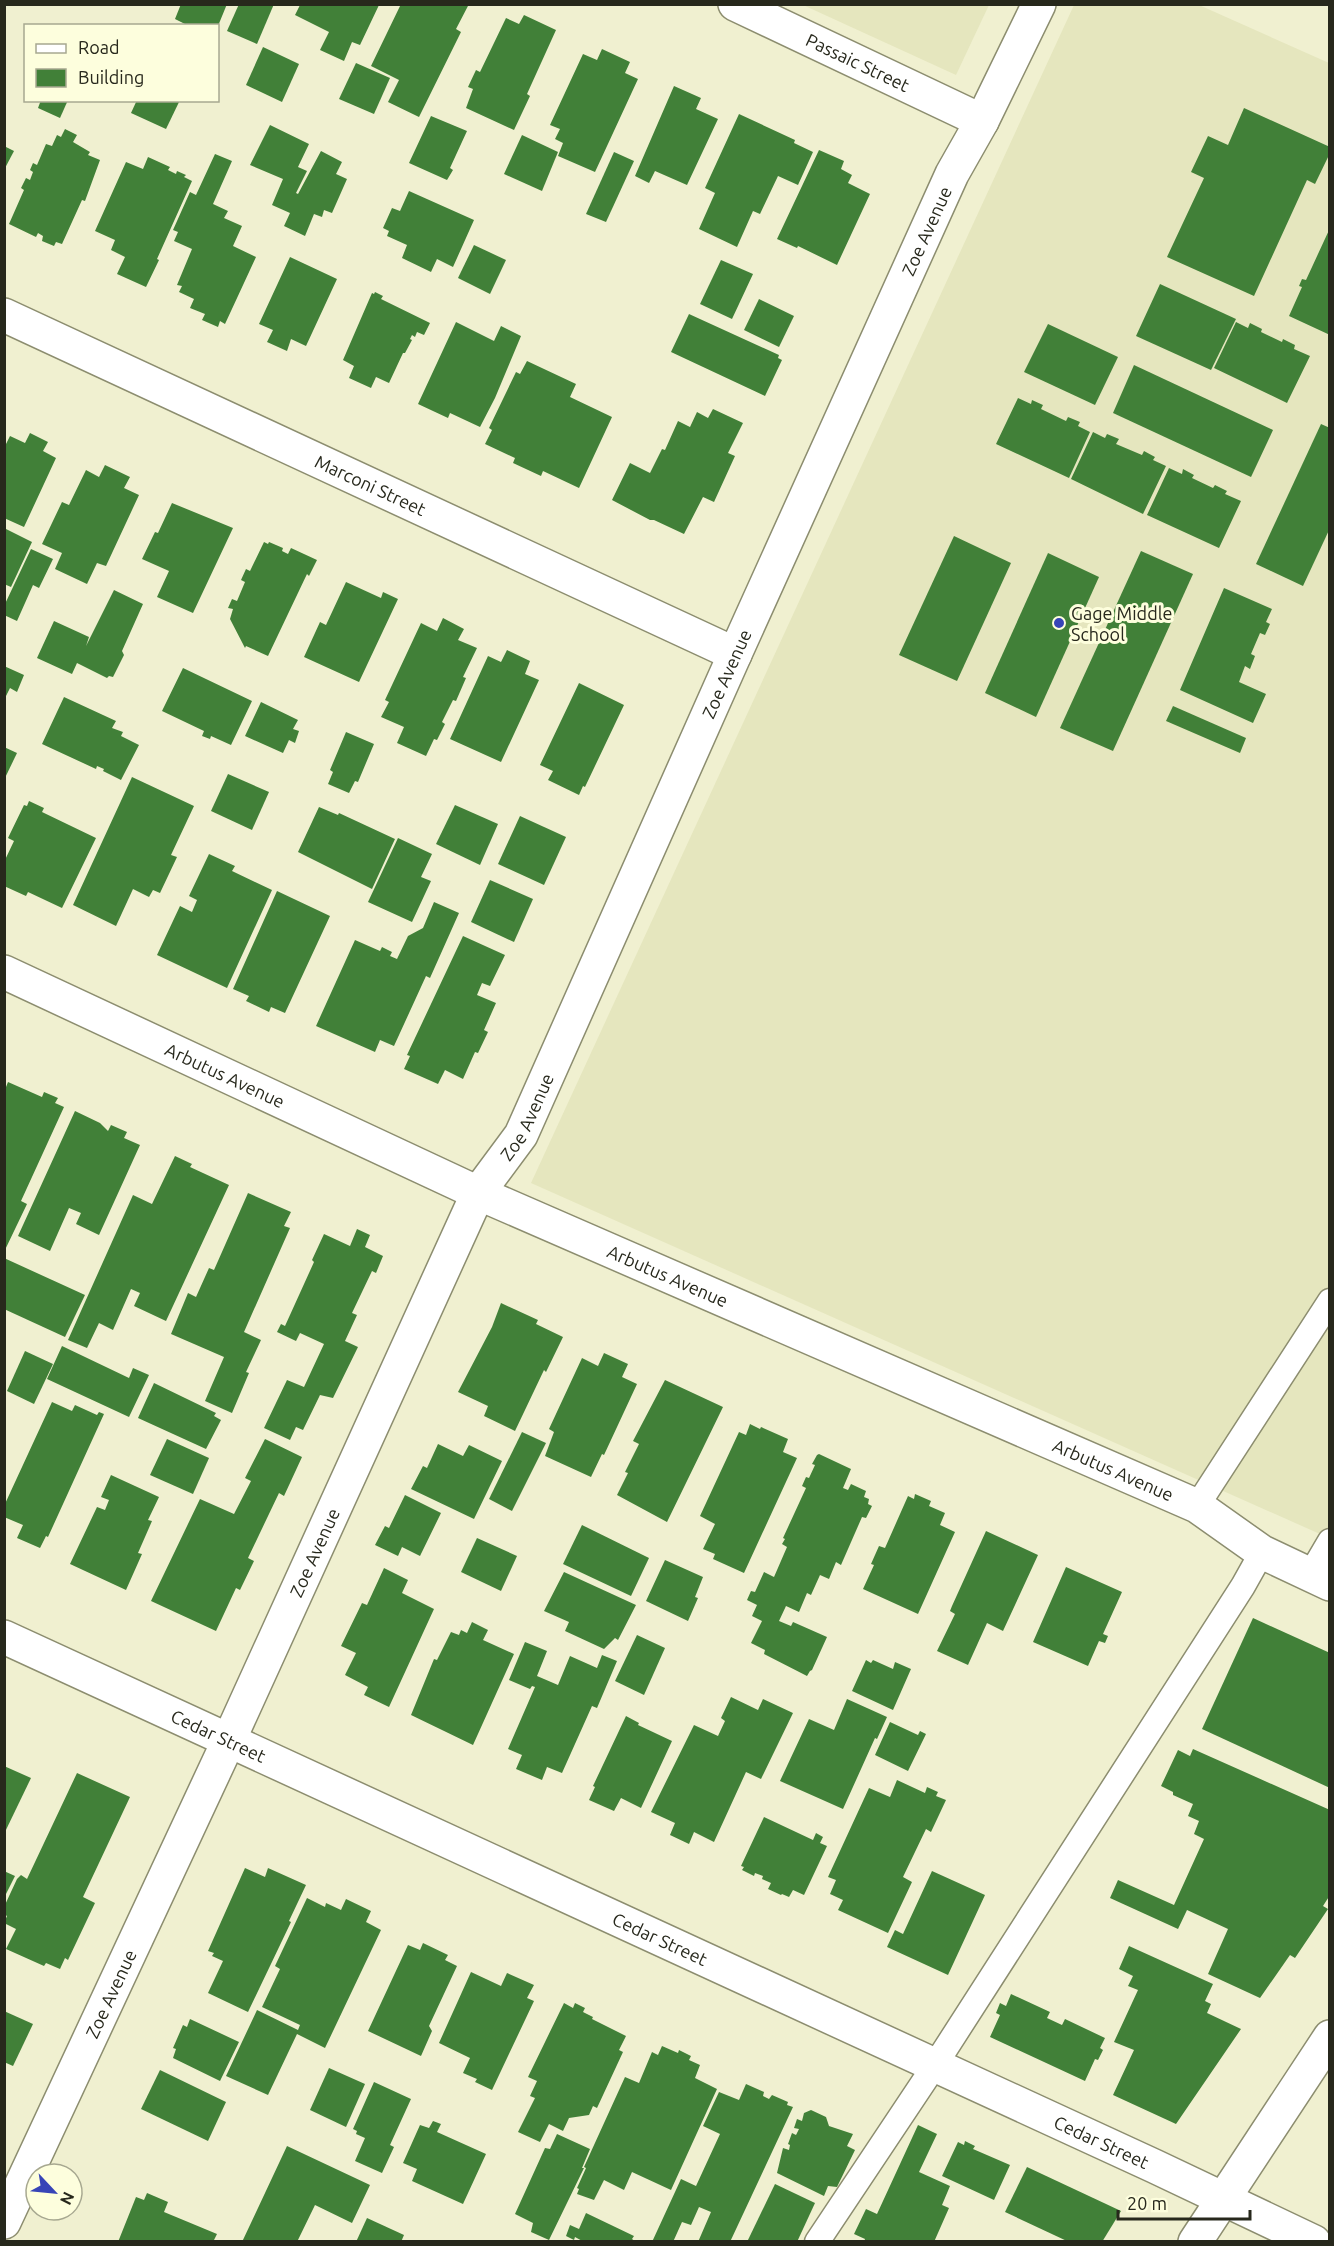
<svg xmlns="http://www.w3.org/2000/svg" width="1334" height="2246" font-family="Ubuntu,sans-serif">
<rect width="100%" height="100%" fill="#f0f0d0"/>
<g fill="#e5e6be">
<polygon points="803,5 989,4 989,5 956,75"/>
<polygon points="1074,5 1199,5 1329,63 1329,1538 531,1183"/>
</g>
<g fill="#418038">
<polygon points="181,4 227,4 218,26 189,26 175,19"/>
<polygon points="239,4 274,4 257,44 227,31"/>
<polygon points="401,4 469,4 456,29 461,32 419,117 388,102 399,80 371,66"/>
<polygon points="300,5 379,5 360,45 352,42 344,61 320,50 329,32 295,15"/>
<polygon points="524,15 556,30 527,94 530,96 514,130 466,108 473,89 468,87 476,70 480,72 506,18 519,24"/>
<polygon points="263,47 299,64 282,102 246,85"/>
<polygon points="602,49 630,62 625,73 638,79 595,172 558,156 563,143 555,139 560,129 550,125 583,54 597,60"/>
<polygon points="356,63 390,78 374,114 339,99"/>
<polygon points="674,86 701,98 696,109 718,119 687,185 655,171 649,183 635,176"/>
<polygon points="41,100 68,100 60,118 38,108"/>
<polygon points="137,100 180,100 166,129 131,113"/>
<polygon points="1244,108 1330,147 1330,153 1315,184 1307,180 1254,296 1167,257 1204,178 1191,172 1208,136 1228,145"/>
<polygon points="739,114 795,140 794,143 813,152 798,185 778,176 760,214 753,211 737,247 699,229 715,193 705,188"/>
<polygon points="431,116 467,131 450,168 453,170 447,180 409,163"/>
<polygon points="270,125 309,144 298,167 307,171 296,193 298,194 321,151 342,162 336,174 347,179 332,213 324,210 322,217 314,214 305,236 284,226 290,213 272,205 283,179 250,165"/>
<polygon points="65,129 77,135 73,142 90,152 88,155 100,160 85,201 82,200 62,244 56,242 54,246 42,241 43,236 38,233 36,237 9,224 24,190 21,188 26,178 30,180 33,172 30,170 33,163 37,165 46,144 52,146 57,135 61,137"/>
<polygon points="522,135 558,152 542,191 504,174"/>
<polygon points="4,146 14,151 4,170"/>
<polygon points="819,150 844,161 841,169 852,175 848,183 870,194 837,265 798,246 797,248 777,239"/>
<polygon points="614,152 634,161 606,222 586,214"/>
<polygon points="215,154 232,161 213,204 228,211 224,218 242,226 233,246 256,257 225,324 220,321 218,327 202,320 205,314 190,308 194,299 179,292 182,286 177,285 192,249 174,241 178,232 173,230 190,192 196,195"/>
<polygon points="148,157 170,167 168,170 176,174 177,171 186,175 184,177 192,181 157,259 159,260 146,287 117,274 125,257 111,250 115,240 95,231 126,162 143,169"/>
<polygon points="409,191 474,220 453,267 437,259 431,272 402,258 407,245 387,236 389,231 383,228 392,208 400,211"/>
<polygon points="1330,228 1330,335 1289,316 1302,287 1299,286 1302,279 1306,280"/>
<polygon points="474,245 506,260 490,294 458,278"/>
<polygon points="290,257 337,279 306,346 291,339 287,351 267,342 273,330 259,324"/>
<polygon points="721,260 753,274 732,319 700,304"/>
<polygon points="1160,284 1236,319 1211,370 1136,336"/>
<polygon points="375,292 383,296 381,299 430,323 424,335 417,332 415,337 412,335 410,339 412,340 405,353 403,353 389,383 376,377 371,388 349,378 354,366 343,360 372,293 374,294"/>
<polygon points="759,299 794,316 779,347 744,330"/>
<polygon points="689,314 779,355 778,358 782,360 765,396 671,352"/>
<polygon points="456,322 494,341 501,326 521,336 495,398 480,427 450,413 448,418 418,404"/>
<polygon points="1236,322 1248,328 1250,323 1262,329 1261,332 1282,342 1283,339 1295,345 1294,349 1310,356 1287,403 1214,368"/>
<polygon points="1048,324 1118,357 1095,405 1024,372"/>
<polygon points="527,361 576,384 570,397 612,417 579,488 543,471 541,476 513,463 515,458 485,444 492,430 489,428 516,372 520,374"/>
<polygon points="1134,365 1273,430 1251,477 1113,413"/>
<polygon points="1018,398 1031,404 1032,400 1043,405 1041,409 1066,421 1068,417 1080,422 1078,426 1090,432 1069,478 996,444"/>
<polygon points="713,409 743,423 728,453 735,456 714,502 703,497 684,534 654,520 650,520 612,500 630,463 650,473 662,449 665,450 678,421 690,427 697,412 708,418"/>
<polygon points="1321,424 1330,428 1330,528 1303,586 1256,564"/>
<polygon points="1093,432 1105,438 1107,434 1119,439 1116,444 1142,455 1144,451 1155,457 1153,460 1166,466 1143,514 1071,479"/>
<polygon points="30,433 48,442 43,451 56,458 24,527 4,518 4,448 10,436 25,443"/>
<polygon points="105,465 130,477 124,488 139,495 106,566 97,563 87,584 55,569 62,553 42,544 62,502 69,505 86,470 99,477"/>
<polygon points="1169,468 1182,474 1183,469 1194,475 1192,478 1213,488 1215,485 1227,491 1225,494 1241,501 1219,548 1147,515"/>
<polygon points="172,503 233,528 193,613 157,597 169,571 142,559 155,532 158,533"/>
<polygon points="4,528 32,542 11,587 4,584"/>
<polygon points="954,536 1011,563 957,681 899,655"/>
<polygon points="264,542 268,544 269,542 283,548 282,551 288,554 291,548 317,560 309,576 307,574 268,656 246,646 245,648 230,619 233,609 228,608 232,599 237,601 245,582 241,580 246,569 250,571"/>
<polygon points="31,549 53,559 39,588 33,585 17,621 4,615 4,606"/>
<polygon points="1141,551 1193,574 1113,751 1060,728"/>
<polygon points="1048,553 1099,577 1036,717 985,693"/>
<polygon points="346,582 381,598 383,592 398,599 359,682 304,657 320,622 326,625"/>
<polygon points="1224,588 1272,609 1266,622 1270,624 1265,635 1260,633 1251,654 1255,656 1250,669 1245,666 1239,682 1266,694 1253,723 1180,690"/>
<polygon points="114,590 143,604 122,651 124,655 113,677 109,676 107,678 77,663 72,674 37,658 54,621 89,637 86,646"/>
<polygon points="443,618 464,629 458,640 477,648 463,677 466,678 456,701 453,700 442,722 445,724 437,740 434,739 426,756 397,743 404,727 381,717 389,702 385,700 421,623 437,631"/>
<polygon points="507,650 530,661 525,674 539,680 501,762 450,739 488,656 501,662"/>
<polygon points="4,666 24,675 17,692 10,688 4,700"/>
<polygon points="183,668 252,701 231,745 211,736 210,739 202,736 204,731 162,711"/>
<polygon points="579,683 624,705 585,787 583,786 579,795 548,780 553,771 540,765"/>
<polygon points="64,697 116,721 112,728 123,732 121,736 139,745 121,780 103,771 104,769 97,766 96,769 42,744"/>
<polygon points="261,702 298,720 293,729 299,731 295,743 289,740 283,753 245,736"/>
<polygon points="1173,706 1246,738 1240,753 1166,721"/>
<polygon points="346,732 374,744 358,782 355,781 349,793 328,784 333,772 330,770"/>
<polygon points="4,747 17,753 4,780"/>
<polygon points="228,774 269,792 252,830 211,811"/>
<polygon points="132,777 194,806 171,855 177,857 160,893 153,890 149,897 133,889 116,926 73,905"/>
<polygon points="29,801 44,808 42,812 96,838 62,908 28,892 26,896 4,886 4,862 14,841 8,838 24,805 27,806"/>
<polygon points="455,805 498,824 480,865 436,844"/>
<polygon points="319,807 338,815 339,813 395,839 372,889 298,852"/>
<polygon points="520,816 566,837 544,885 498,864"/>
<polygon points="398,838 432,854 421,877 431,881 412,922 368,902"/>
<polygon points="209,854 235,866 232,871 272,890 227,988 157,955 180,906 192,912 197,900 189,896"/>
<polygon points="490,880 533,899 514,942 471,922"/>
<polygon points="277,891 330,916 285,1013 271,1007 269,1012 246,1001 249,996 233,989"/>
<polygon points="434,902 459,913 430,978 426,976 394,1046 380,1040 375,1052 316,1026 355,940 380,951 382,947 392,952 390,956 397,959 408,936 423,928"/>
<polygon points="463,936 505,955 490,986 482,983 477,995 496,1003 484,1030 488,1032 478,1053 475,1052 463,1079 445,1070 438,1084 404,1069 410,1056 407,1055"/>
<polygon points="8,1082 42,1097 44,1092 58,1098 55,1103 64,1107 21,1201 27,1204 4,1252 4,1092"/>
<polygon points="75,1111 100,1123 108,1131 111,1125 127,1132 124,1138 140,1145 99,1235 76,1224 81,1213 69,1208 50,1251 18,1236"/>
<polygon points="175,1156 192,1164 190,1167 229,1185 166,1321 134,1306 140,1293 131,1289 113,1330 99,1323 87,1348 68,1340 133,1195 152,1204"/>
<polygon points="248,1193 291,1212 284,1226 290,1228 244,1332 261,1340 246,1372 249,1373 232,1413 205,1401 224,1357 171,1334 188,1293 196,1297 209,1268 214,1270"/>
<polygon points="357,1229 370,1235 365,1247 383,1256 376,1273 372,1271 352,1313 357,1315 345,1341 358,1347 333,1398 320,1395 303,1430 296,1427 290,1440 264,1428 287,1380 304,1387 324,1344 300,1333 296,1341 277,1332 281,1324 285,1326 314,1262 312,1260 324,1234 350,1246"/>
<polygon points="4,1258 85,1295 65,1337 4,1309"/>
<polygon points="501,1303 538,1320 536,1324 563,1337 546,1372 544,1370 515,1431 484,1416 488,1406 458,1392 492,1327"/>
<polygon points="62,1346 129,1378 133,1368 149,1375 129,1417 47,1379"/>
<polygon points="25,1351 53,1364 34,1404 7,1391"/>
<polygon points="604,1353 628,1364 622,1377 637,1384 604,1455 602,1454 591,1477 545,1456 554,1432 549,1429 582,1358 598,1366"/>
<polygon points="665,1380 723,1407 667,1522 617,1495 628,1473 625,1472 639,1444 633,1441"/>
<polygon points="154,1383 216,1413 214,1416 221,1420 206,1449 138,1418"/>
<polygon points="52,1402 72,1411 75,1405 97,1415 99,1412 104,1414 48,1537 46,1536 40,1548 17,1538 23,1525 4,1517 4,1506"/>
<polygon points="750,1424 760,1429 761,1427 788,1439 783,1452 797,1458 744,1573 713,1559 715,1554 703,1549 715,1524 700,1516 739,1432 746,1435"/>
<polygon points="522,1432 546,1443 512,1511 489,1499"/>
<polygon points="167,1439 209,1458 193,1494 150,1475"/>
<polygon points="265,1439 302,1457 284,1496 279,1493 248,1558 254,1561 240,1590 236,1588 216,1631 151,1601 200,1499 234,1514 251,1481 245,1478"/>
<polygon points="438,1444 463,1456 469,1445 502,1461 474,1519 411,1489 423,1466 427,1468"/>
<polygon points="819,1454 851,1469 843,1488 848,1490 851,1484 866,1491 864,1497 869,1499 868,1504 872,1506 866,1518 862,1517 841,1565 836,1562 829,1579 820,1575 811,1595 807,1593 799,1612 786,1606 779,1621 791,1626 793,1622 827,1637 812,1670 810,1671 807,1676 764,1654 765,1650 751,1643 762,1621 752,1616 757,1605 747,1600 751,1591 755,1592 764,1572 774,1577 787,1547 782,1544 785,1539 783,1538 806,1488 802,1486 806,1477 809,1478 815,1465 812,1464 817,1455"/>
<polygon points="111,1475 159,1497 148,1520 152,1521 138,1553 142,1554 126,1590 70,1564 97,1507 105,1510 109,1500 101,1497"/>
<polygon points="915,1494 931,1501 929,1506 945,1513 940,1525 955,1532 918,1614 863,1589 874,1565 871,1564 879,1546 885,1548 908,1496 914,1499"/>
<polygon points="405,1495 441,1513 420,1556 402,1547 398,1556 375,1545 385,1526 389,1528"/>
<polygon points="582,1525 649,1558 631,1596 563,1564"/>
<polygon points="986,1531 1038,1555 1003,1631 987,1623 968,1665 937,1651 955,1614 950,1611 952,1606"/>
<polygon points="477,1538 517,1556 501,1591 461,1572"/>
<polygon points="665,1560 703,1577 695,1597 698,1598 688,1621 646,1601"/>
<polygon points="1066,1567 1122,1592 1103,1634 1108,1636 1105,1643 1099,1641 1088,1666 1033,1642"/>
<polygon points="384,1568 408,1580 402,1593 434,1609 389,1707 364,1695 368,1687 345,1675 356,1653 341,1646 362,1603 367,1605"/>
<polygon points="564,1572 636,1605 618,1640 615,1638 604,1649 565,1631 569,1622 544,1611"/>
<polygon points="1253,1618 1330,1653 1330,1788 1202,1729"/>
<polygon points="472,1622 488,1630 483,1640 514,1654 473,1745 411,1715 434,1659 437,1660 451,1632 459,1635 461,1630 467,1633"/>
<polygon points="637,1635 665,1648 644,1695 615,1681"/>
<polygon points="525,1642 547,1651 537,1676 558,1685 570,1656 597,1668 602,1655 617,1661 597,1708 592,1706 562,1773 547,1767 542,1780 516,1769 522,1755 508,1749 535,1687 532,1686 530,1689 509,1680"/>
<polygon points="866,1660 871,1663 873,1660 893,1669 895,1662 911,1669 893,1710 852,1691"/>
<polygon points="731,1697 758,1710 763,1699 793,1713 761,1779 746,1772 714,1842 694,1832 689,1844 670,1835 675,1823 651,1812 694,1725 718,1736 725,1721 721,1718"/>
<polygon points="847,1699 887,1717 877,1739 875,1738 843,1809 780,1781 809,1719 834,1730"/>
<polygon points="626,1716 639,1723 638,1725 672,1741 641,1808 621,1798 614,1811 589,1800 595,1787 593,1786"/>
<polygon points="890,1722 918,1735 920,1731 926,1734 908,1771 875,1755"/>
<polygon points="1193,1749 1330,1810 1330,1895 1323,1906 1328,1909 1295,1958 1290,1955 1260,1998 1208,1974 1228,1929 1187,1910 1178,1929 1110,1898 1118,1880 1174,1905 1204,1839 1194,1834 1199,1821 1188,1816 1193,1804 1173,1795 1173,1792 1161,1786 1178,1750 1190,1756"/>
<polygon points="4,1766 31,1778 4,1834"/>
<polygon points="77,1773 130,1797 83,1897 95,1903 68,1960 65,1958 60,1969 46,1963 44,1966 6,1949 16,1929 4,1923 7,1916 4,1914 4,1907 17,1879 21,1875 27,1879"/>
<polygon points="897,1780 925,1793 927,1787 938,1792 936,1796 946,1800 931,1832 926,1829 903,1877 912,1882 888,1933 838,1910 843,1900 830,1894 836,1880 828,1877 869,1788 890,1797"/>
<polygon points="764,1817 813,1840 816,1833 823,1837 820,1843 827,1846 804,1895 793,1890 789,1897 782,1894 781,1895 768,1889 771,1883 762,1879 763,1876 755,1873 754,1876 742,1870 744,1867 741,1866"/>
<polygon points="245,1868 265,1877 268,1868 306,1885 289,1921 291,1922 248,2012 208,1993 223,1961 212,1956 214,1953 208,1951"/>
<polygon points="4,1871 15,1876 4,1898"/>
<polygon points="932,1871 985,1895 948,1975 887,1947 895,1930 903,1934"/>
<polygon points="307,1898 325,1907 326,1903 341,1910 346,1899 371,1911 366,1922 381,1930 325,2048 297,2034 268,2095 226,2076 257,2010 298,2030 300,2025 262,2007 280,1969 275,1966"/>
<polygon points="423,1943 448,1955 445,1960 457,1966 429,2026 432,2031 421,2056 368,2031 408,1945 420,1950"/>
<polygon points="1129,1946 1213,1984 1205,2001 1211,2004 1207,2013 1241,2029 1176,2124 1113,2095 1134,2050 1114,2042 1138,1990 1128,1986 1133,1976 1119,1969"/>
<polygon points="471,1972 501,1986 507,1973 534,1985 527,1998 534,2001 492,2090 475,2082 477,2079 463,2073 470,2058 439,2043"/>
<polygon points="1011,1994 1050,2012 1047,2018 1062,2025 1065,2019 1105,2038 1100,2048 1103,2050 1098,2060 1095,2059 1085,2081 990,2037 1000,2015 996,2013 1000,2003 1006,2006"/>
<polygon points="564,2003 573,2008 575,2003 585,2008 583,2012 593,2017 592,2019 626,2036 619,2050 623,2052 597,2108 593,2106 589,2115 569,2118 563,2131 549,2124 540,2142 518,2132 535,2098 530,2096 537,2081 528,2077"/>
<polygon points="4,2011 33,2024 13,2066 4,2062"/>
<polygon points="190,2019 239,2042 220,2081 173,2058 176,2049 173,2048 183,2025 187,2027"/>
<polygon points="662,2046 678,2053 679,2050 691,2056 689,2060 700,2065 695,2078 717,2089 671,2190 632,2172 624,2190 604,2180 594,2200 577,2194 579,2189 577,2188 586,2168 584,2167 625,2077 639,2083 652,2052 658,2055"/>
<polygon points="329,2068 365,2084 346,2127 310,2110"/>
<polygon points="160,2070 226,2102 208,2141 141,2109"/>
<polygon points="374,2082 411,2099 390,2145 394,2147 382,2173 355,2161 365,2138 356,2134 357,2131 353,2129"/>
<polygon points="746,2084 764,2092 763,2096 769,2099 772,2095 788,2102 787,2105 793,2107 730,2242 698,2242 711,2212 699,2207 691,2225 682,2222 673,2242 652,2242 681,2179 696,2186 720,2134 703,2126 719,2092 739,2100"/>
<polygon points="811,2110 826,2117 829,2126 853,2134 847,2146 855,2150 837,2187 828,2186 824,2196 777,2173 783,2148 789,2150 790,2145 788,2144 792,2133 796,2135 799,2129 794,2128 797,2119 802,2121 804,2113"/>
<polygon points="433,2121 441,2124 437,2132 486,2154 463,2204 412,2181 417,2169 403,2163 420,2125 429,2128"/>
<polygon points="918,2125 937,2134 919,2172 950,2186 942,2205 949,2208 934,2242 864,2242 865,2239 854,2234 866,2209 877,2214"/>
<polygon points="557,2134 590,2149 582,2168 584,2168 549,2240 531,2232 533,2223 515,2214 545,2148 550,2149"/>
<polygon points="965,2141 975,2146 973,2149 1010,2165 994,2200 942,2176 958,2142 964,2145"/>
<polygon points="287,2146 370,2185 352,2223 315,2205 297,2242 242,2242"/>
<polygon points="1027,2167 1121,2211 1102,2242 1069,2242 1005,2212"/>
<polygon points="775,2184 815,2203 797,2242 747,2242"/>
<polygon points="147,2193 168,2202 164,2212 217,2234 213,2242 118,2242 136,2197 144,2200"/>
<polygon points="586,2213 634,2236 632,2239 636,2242 584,2242 575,2237 574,2240 566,2236 570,2225 579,2229"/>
<polygon points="367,2218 404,2235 401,2242 356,2242"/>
</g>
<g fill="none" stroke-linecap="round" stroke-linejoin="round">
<defs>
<g id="lane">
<polyline points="1197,1506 1330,1301"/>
<polyline points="1310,1575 1330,1541"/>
<polyline points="817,2242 935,2065 1243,1586 1262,1552"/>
</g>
<g id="street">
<path id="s1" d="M735,4l247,117"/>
<path id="s2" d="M4,315l731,339"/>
<path id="s3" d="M4,972l474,221 719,313 65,46 68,32"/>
<path id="s4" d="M4,1637l1150,529 160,76"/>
<path id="s5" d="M4,2222l225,-482 249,-547 43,-58 214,-481 217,-480 30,-53 57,-117"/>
</g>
<polyline id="secondary" points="1195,2242 1330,2037"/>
</defs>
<use href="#lane" stroke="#8c8d6f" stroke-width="27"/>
<use href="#street" stroke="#8c8d6f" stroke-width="36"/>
<use href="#secondary" stroke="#8c8d6f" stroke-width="36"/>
<use href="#lane" stroke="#fff" stroke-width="24"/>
<use href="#street" stroke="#fff" stroke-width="33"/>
<use href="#secondary" stroke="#fff" stroke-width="33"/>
</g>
<circle fill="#3744b7" stroke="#fdfedd" stroke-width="2" cx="1059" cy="623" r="6"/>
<g text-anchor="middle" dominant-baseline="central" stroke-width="6" stroke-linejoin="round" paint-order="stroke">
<g font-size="18" fill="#27281c" stroke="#fdfedd">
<text stroke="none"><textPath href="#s1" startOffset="136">Passaic Street</textPath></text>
<text stroke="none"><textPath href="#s5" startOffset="2196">Zoe Avenue</textPath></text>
<text stroke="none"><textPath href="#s2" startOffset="404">Marconi Street</textPath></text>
<text stroke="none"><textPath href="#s5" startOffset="1710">Zoe Avenue</textPath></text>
<text stroke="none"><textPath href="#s3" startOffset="244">Arbutus Avenue</textPath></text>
<text stroke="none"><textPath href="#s5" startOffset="1224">Zoe Avenue</textPath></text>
<text stroke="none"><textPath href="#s3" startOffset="730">Arbutus Avenue</textPath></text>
<text stroke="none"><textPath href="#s3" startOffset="1216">Arbutus Avenue</textPath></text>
<text stroke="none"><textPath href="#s5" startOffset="738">Zoe Avenue</textPath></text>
<text stroke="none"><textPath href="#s4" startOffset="236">Cedar Street</textPath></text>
<text stroke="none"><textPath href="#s4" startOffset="722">Cedar Street</textPath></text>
<text stroke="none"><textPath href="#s5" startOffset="252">Zoe Avenue</textPath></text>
<text stroke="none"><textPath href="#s4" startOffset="1208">Cedar Street</textPath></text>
</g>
<g font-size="18" fill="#27281c" stroke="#fdfedd" text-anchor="start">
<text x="1071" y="613">Gage Middle<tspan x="1071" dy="21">School</tspan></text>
</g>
</g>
<rect width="1334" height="2246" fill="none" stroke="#27281c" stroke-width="12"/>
<rect x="24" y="24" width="195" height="78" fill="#fdfedd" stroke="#a7a890" stroke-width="1.5"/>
<rect x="36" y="44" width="30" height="9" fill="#ffffff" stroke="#a7a890" stroke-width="1.5"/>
<text x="78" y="54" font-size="18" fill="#27281c">Road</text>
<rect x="36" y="69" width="30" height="18" fill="#418038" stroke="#a7a890" stroke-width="1.5"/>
<text x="78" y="84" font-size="18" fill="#27281c">Building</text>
<g transform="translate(54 2192) rotate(116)"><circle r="28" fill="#fdfedd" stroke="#a7a890" stroke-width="1.5"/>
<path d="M0-4.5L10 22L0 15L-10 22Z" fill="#3744b7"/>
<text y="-9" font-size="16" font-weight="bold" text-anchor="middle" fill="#27281c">N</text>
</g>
<path d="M1118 2210v9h132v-9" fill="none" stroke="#27281c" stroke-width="3"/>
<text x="1127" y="2210" font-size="18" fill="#27281c" stroke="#fdfedd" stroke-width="4.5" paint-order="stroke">20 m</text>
</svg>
